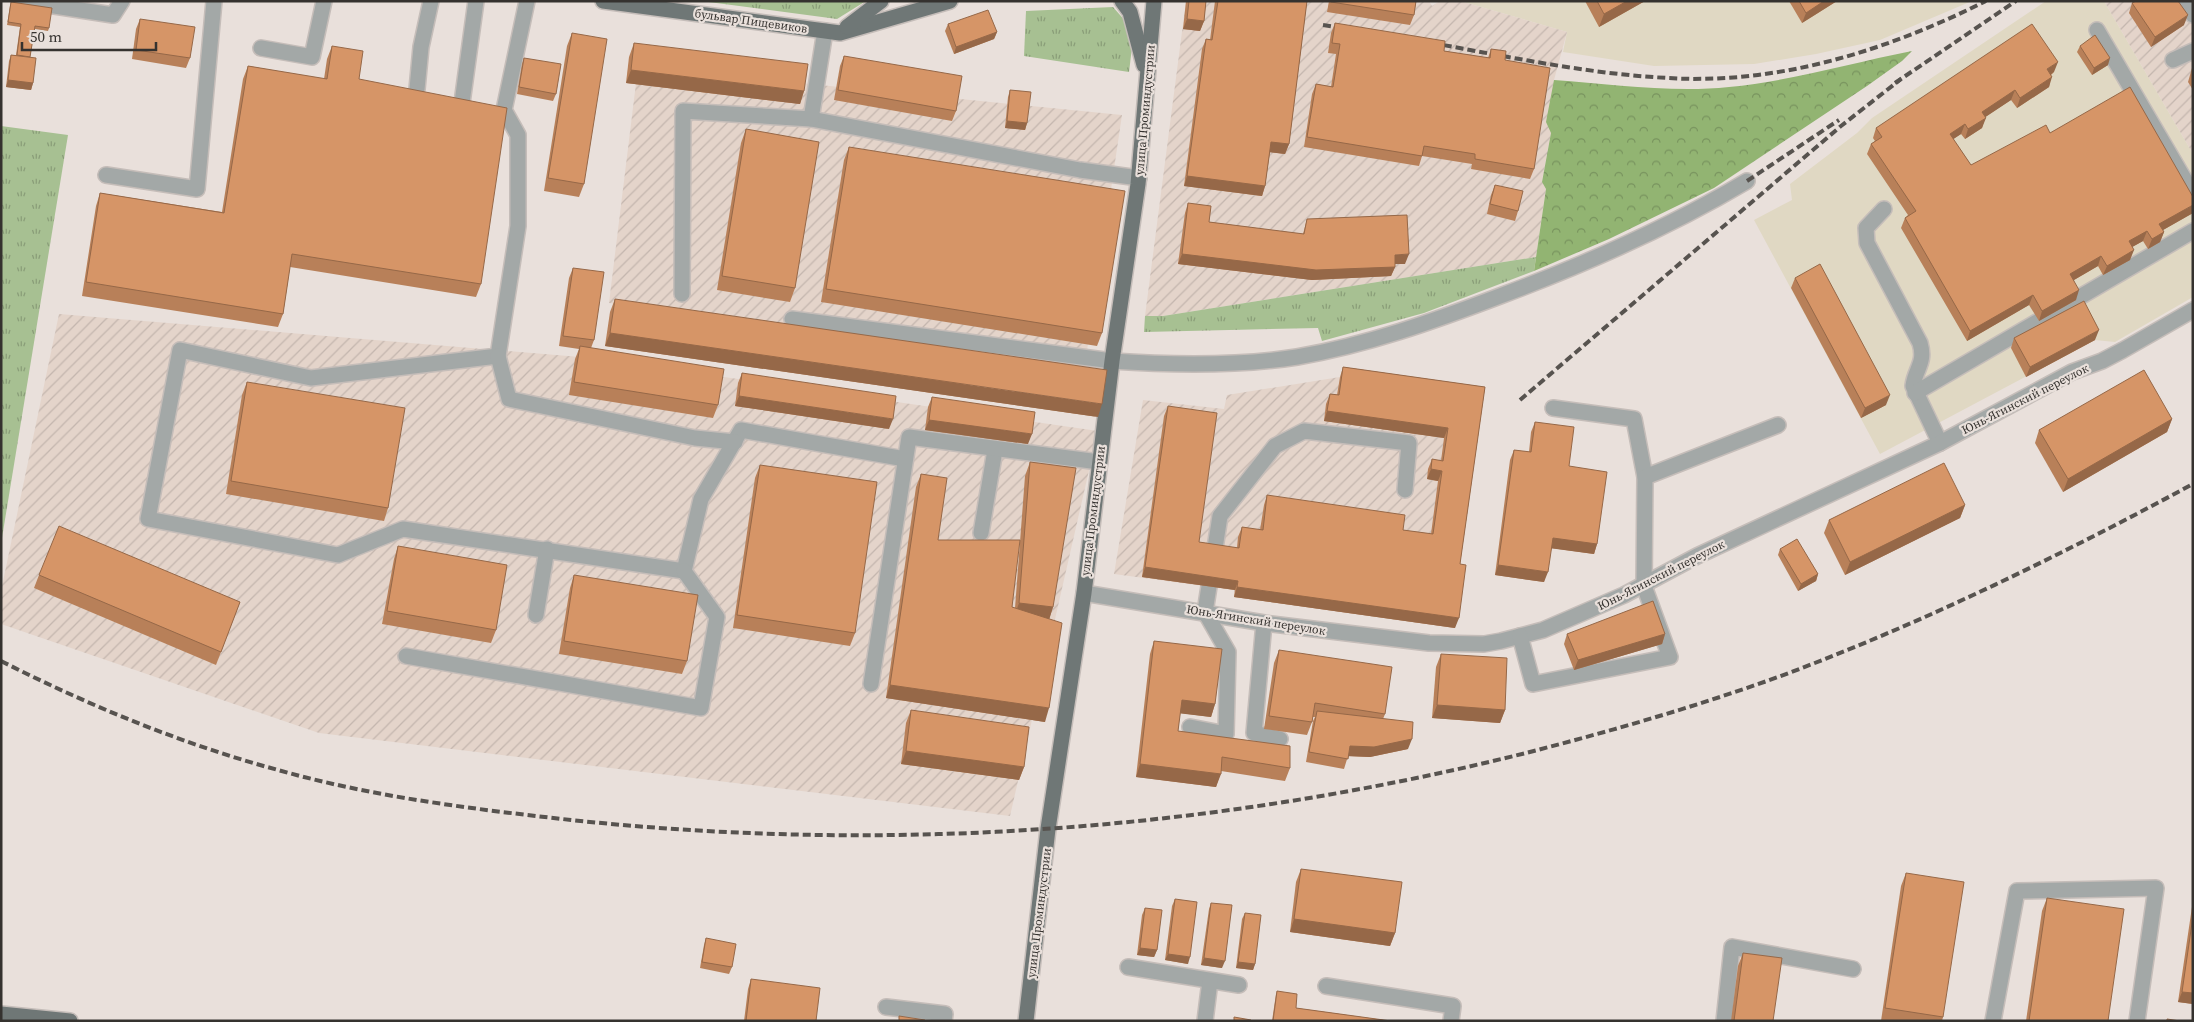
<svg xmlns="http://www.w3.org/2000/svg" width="2194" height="1022" font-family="'Source Serif 4',serif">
<defs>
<pattern id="industrial-furrows" width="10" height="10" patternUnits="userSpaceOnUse" patternTransform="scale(1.25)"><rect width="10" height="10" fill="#e4d4ca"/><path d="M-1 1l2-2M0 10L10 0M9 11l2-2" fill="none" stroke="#c4b6ae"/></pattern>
<pattern id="grass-tufts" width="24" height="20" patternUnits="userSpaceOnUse" patternTransform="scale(1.25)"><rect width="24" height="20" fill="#a7c092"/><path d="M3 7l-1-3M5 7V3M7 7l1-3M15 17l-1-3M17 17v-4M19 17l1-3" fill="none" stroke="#899d78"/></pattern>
<pattern id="forest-crowns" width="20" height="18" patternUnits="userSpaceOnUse" patternTransform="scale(1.25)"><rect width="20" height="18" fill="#92b472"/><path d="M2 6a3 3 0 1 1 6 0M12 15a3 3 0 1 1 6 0" fill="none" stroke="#78935e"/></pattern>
</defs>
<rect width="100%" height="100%" fill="#e9e0db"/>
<g fill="#e0d8c3">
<polygon points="1460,1 1972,1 1880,40 1816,54 1754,64 1654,66 1563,52 1567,32"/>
<polygon points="2046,1 2104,1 2193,154 2193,297 2115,342 2095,340 1880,454 1754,220 1792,200 1790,184 1857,133 1872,118"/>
</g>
<g fill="url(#industrial-furrows)">
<polygon points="1186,1 1429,1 1432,6 1440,1 1460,1 1567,32 1554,80 1551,133 1542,181 1546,189 1536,257 1163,316 1145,316"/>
<polygon points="2104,1 2193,1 2193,154"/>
<polygon points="638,67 1122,115 1085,364 609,303"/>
<polygon points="59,314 592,358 1098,431 1010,816 319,733 1,624 1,591"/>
<polygon points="1340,377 1481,397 1456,574 1463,575 1455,628 1234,597 1234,590 1114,574 1143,400 1224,409 1227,395"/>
</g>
<g fill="url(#grass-tufts)">
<polygon points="701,1 866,1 837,19"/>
<polygon points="1113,7 1134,31 1129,72 1024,56 1026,11"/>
<polygon points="1,126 68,135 1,544"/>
<polygon points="1536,257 1534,271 1424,313 1322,341 1318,328 1144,332 1145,316 1163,316"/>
</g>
<path fill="url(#forest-crowns)" d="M1912,51l-10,10 -35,25 -153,102 -105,51 -75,32 12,-82 -4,-7 9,-49 -5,-11 8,-42c58,4 118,13 175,7 62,-6 122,-24 183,-36z"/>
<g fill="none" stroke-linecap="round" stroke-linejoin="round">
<defs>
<g id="minor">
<polyline points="22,1 113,15 122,1"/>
<polyline points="527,1 504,110 518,135 518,226 498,356 311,378 180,350 148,519 338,555 403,529 684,571 701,499 741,430 905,459"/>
<polyline points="2186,1 2193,15"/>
<polyline points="2097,30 2193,194"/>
<polyline points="261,48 312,57 324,1"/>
<polyline points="2173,60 2193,51"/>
<polyline points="417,89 421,47 431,1"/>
<polyline points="461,110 476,1"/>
<polyline points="811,119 1080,170 1139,178"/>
<polyline points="106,175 197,189 214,1"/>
<path d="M1884,209l-18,19 1,15 53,100c6,20 -5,26 -7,43l27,57"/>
<polyline points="682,294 683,111 811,119 825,31"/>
<path d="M792,319l320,42c58,4 127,5 185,-4 70,-12 137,-36 203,-61 86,-32 168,-68 247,-115"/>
<polyline points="498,356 509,399 695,438 735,442"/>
<polyline points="1915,393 2193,231"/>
<polyline points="1553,408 1634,419 1645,477"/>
<polyline points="981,533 995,450"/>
<polyline points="1084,593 1264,623 1429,643 1484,644 1501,641 1543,630 1624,595 1697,556 1940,443 2072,372 2102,361 2123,350 2193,310"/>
<polyline points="536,615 547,549"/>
<polyline points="1264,623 1254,733 1280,739"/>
<polyline points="1520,636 1533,684 1670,657 1644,586 1645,477 1778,425"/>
<polyline points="406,656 701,708 717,617 684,571"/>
<polyline points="871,684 909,437 1099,462"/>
<polyline points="1190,727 1226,734 1228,652 1205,612 1220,516 1275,446 1304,431 1409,443 1405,490"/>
<polyline points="1128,967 1239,985"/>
<polyline points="1326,986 1453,1006 1451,1021"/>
<polyline points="886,1007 945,1014 944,1021"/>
<polyline points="1205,1021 1210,981"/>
<polyline points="1724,1021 1732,947 1853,969"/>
<polyline points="1993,1021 2017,891 2156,888 2137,1021"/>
</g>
<g id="major">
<polyline points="603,1 840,33 950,1"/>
<polyline points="1122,1 1130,12 1144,65"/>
<polyline points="847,27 881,1"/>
<polyline points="1,1014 70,1021"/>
<polyline points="1026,1021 1048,829 1084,593 1112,361 1138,184 1154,1"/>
</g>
</defs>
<use href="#minor" stroke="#c5bdb9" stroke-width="18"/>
<use href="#major" stroke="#c5bdb9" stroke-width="18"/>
<use href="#minor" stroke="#a3a8a7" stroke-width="15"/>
<use href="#major" stroke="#6f7776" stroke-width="15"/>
<g stroke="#57534f" stroke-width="4" stroke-dasharray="8 4" stroke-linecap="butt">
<polyline points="1323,25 1348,29"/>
<path d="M1432,43c78,14 157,31 236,35 111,7 220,-28 318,-77"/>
<polyline points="1895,83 2016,1"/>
<polyline points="1747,181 1839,120"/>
<polyline points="1520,400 1841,126 1901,79"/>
<path d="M1,661c89,45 181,83 277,109 95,27 195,39 293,50 320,34 642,11 955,-67 85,-22 169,-46 252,-76 143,-53 281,-121 415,-193"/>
</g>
</g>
<g fill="#b88059">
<polygon points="1186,1 1206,1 1204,21 1200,31 1183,29"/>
<polygon points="1215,1 1307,1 1289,144 1285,154 1270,152 1265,186 1262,196 1184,186 1202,49 1206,39 1210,40"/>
<polygon points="1329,1 1416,1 1414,15 1410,25 1327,12"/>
<polygon points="1585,1 1645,1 1599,27"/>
<polygon points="1789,1 1837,1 1802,23"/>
<polygon points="11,2 49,28 48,31 35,29 30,57 33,83 31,90 6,87 9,61 11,55 16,55 20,27 7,25 10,6"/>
<polygon points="2132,3 2184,25 2151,47 2129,13"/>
<polygon points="140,19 190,58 186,68 132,59 136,29"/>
<polygon points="1335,23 1444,51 1488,58 1491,49 1505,60 1534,169 1530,179 1471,169 1472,164 1422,156 1419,166 1304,147 1312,94 1316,84 1331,87 1336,54 1328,53 1331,33"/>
<polygon points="948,24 997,32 994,39 954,54 945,31"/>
<polygon points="572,33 584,184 579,197 544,191 567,46"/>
<polygon points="634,43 804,91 800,104 626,83 629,57"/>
<polygon points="332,46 359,79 481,284 476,297 290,267 283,314 278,327 82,296 96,206 100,193 222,212 243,79 248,66 324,79 327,59"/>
<polygon points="2080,46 2108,65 2092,75 2077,52"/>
<polygon points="844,56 956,111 952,121 834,100 840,66"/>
<polygon points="524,58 556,94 553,101 517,94 522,64"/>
<polygon points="2192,68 2193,68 2193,90 2188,82"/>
<polygon points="2054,72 2051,75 2049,87 2017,108 2011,100 1985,117 1982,128 1965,139 1961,134 1953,139 1971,165 2050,133 2193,213 2163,230 2164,232 2160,242 2148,249 2143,241 2132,247 2130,260 2103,275 2098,266 2074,280 2076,300 2039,321 2029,305 1967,341 1901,228 1905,218 1908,215 1867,154 1871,144 1875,141 1873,138 1876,128"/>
<polygon points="1010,90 1027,123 1025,130 1005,128 1008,97"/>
<polygon points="746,129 795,288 790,302 717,290 741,143"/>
<polygon points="849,147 1102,333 1097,346 821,302 844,160"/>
<polygon points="1495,185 1518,211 1515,221 1487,214 1491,195"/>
<polygon points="1188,203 1209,222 1303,234 1307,219 1405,264 1395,264 1395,267 1391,276 1312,280 1178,264 1185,213"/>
<polygon points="573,268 594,340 591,348 718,405 713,418 569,395 575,359 579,349 559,346 569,278"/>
<polygon points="1795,278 1886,405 1861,418 1791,288"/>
<polygon points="615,299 1098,417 605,346 610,312"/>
<polygon points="2014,338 2095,340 2026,377 2011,348"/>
<polygon points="1343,367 1485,387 1460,564 1455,628 1234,597 1235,590 1142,577 1164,416 1168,406 1199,542 1237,548 1238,537 1242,527 1260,530 1264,505 1267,495 1403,530 1431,534 1438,481 1427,479 1428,469 1432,459 1441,461 1444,438 1324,421 1326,404 1330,394 1337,395 1340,377"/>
<polygon points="742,373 889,429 735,406 738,383"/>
<polygon points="247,382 388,508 384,521 226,494 242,395"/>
<polygon points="932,397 1028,444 925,430 928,407"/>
<polygon points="2172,419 2167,432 2063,492 2035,443 2039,430"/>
<polygon points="1535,422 1569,466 1597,544 1594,554 1551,548 1544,582 1495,575 1510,460 1514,450 1529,452 1531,432"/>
<polygon points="1030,462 1053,607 1049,619 1045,722 886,698 916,487 921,474 938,540 1012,607 1015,608 1025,476"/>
<polygon points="760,465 855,633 850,646 733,628 755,478"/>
<polygon points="1965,505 1960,518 1845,575 1824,533 1829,520"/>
<polygon points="398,546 496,630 491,643 382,624 394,559"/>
<polygon points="1780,549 1818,574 1816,581 1798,591 1778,555"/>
<polygon points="39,575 240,602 216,665 34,588"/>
<polygon points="574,575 687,661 682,674 559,654 570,588"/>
<polygon points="1567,634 1665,634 1662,644 1574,670 1564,644"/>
<polygon points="1154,641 1215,704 1211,717 1180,713 1178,731 1290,768 1285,781 1221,771 1216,787 1136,777 1150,654"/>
<polygon points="1279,650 1385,714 1383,719 1408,749 1370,757 1348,756 1344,769 1306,762 1313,721 1315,717 1313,717 1312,722 1307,735 1264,729 1274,663"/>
<polygon points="1441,654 1505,710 1500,723 1432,718 1436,667"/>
<polygon points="911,710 1024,767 1019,780 901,764 906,723"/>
<polygon points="1301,869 1395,933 1390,946 1290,932 1296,882"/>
<polygon points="1906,873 1943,1017 1942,1021 1881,1021 1901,886"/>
<polygon points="2047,898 2108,1021 2026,1021 2042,911"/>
<polygon points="1175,899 1188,964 1165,960 1172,906"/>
<polygon points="2193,900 2193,1004 2178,1002"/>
<polygon points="1211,903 1222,968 1201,965 1209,909"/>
<polygon points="1145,908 1157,950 1154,957 1137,955 1142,915"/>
<polygon points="1245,913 1255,964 1253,970 1236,968 1242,919"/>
<polygon points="706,938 732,967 729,974 700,968 704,945"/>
<polygon points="1743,953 1773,1021 1731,1021 1738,966"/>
<polygon points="751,979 816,1021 744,1021 748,989"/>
<polygon points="1277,991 1296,1008 1391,1021 1272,1021 1276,994"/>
</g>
<g fill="#966848">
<polygon points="1627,1 1645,1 1599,27 1604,14"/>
<polygon points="1824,1 1837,1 1802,23 1806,13"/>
<polygon points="2188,15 2184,25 2151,47 2155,37"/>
<polygon points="1187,19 1204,21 1200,31 1183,29"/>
<polygon points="997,32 994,39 954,54 956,47"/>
<polygon points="2110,58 2108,65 2092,75 2094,68"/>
<polygon points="2058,62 2054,72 2044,79 2047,69"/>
<polygon points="631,70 804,91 800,104 626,83"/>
<polygon points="2052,77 2049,87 2017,108 2020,98"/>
<polygon points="8,80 33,83 31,90 6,87"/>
<polygon points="2015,90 2011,100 1978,122 1982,112"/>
<polygon points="1986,118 1982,128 1965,139 1968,129"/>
<polygon points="1007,121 1027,123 1025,130 1005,128"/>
<polygon points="1965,124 1961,134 1946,144 1950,134"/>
<polygon points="1271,142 1289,144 1285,154 1267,152"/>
<polygon points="1187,176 1265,186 1262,196 1184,186"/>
<polygon points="2193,205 2193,213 2156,234 2159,224"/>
<polygon points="2147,231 2143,241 2125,251 2129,241"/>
<polygon points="2164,232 2160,242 2148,249 2152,239"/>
<polygon points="2134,250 2130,260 2103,275 2107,266"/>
<polygon points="1182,254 1395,267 1391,276 1312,280 1178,264"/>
<polygon points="1409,254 1405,264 1391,264 1395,255"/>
<polygon points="2101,256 2098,266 2067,284 2070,274"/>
<polygon points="2079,290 2076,300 2039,321 2042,311"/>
<polygon points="2033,295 2029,305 1967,341 1970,331"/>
<polygon points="2099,330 2095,340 2026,377 2030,367"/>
<polygon points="610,333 1102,404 1098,417 605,346"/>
<polygon points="1890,395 1886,405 1861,418 1865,408"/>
<polygon points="739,396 893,419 889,429 735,406"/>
<polygon points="1327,411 1448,428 1444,438 1324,421"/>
<polygon points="2172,419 2167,432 2063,492 2068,479"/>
<polygon points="929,420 1032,434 1028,444 925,430"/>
<polygon points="1431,469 1442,471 1438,481 1427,479"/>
<polygon points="1965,505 1960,518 1845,575 1850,562"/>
<polygon points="1553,538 1597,544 1594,554 1549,548"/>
<polygon points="1498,565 1548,572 1544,582 1495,575"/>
<polygon points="1145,567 1238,581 1235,590 1142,577"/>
<polygon points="1818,574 1816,581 1798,591 1801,584"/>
<polygon points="1237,587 1459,618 1455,628 1234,597"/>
<polygon points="1019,603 1053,607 1049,620 1014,617"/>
<polygon points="1665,634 1662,644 1574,670 1578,660"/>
<polygon points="890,685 1049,708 1045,722 886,698"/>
<polygon points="1182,700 1215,704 1211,717 1177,713"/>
<polygon points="1437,705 1505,710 1500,723 1432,718"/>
<polygon points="1412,739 1408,749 1370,757 1346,756 1350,746"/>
<polygon points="906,751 1024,767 1019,780 901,764"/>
<polygon points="1140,764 1221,774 1216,787 1136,777"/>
<polygon points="1294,919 1395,933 1390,946 1290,932"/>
<polygon points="1140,948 1157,950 1154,957 1137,955"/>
<polygon points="1168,954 1190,957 1188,964 1165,960"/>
<polygon points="1204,958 1225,961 1222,968 1201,965"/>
<polygon points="1238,962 1255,964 1253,970 1236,968"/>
<polygon points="2182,992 2193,993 2193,1004 2178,1002"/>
</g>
<g fill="#d69567" stroke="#966848">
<polygon points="1189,1 1206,1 1204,21 1187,19"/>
<polygon points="1218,1 1307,1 1289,144 1271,142 1265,186 1187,176 1206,39 1212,40"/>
<polygon points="1331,1 1416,1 1414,15 1331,2"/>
<polygon points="1597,1 1627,1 1604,14"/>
<polygon points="1799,1 1824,1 1806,13"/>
<polygon points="2136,1 2178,1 2188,15 2155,37 2132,3"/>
<polygon points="11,2 52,8 49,28 35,26 30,57 17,55 21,24 8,22"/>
<polygon points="988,10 997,32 956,47 948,24"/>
<polygon points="140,19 195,27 190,58 136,50"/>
<polygon points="1335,23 1445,41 1444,51 1490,58 1491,49 1506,51 1505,60 1550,68 1534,169 1475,159 1475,154 1424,146 1422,156 1307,137 1316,84 1333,87 1340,44 1332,43"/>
<polygon points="2032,24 2058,62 2047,69 2052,77 2020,98 2015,90 1982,112 1986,118 1968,129 1965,124 1950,134 1971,165 2046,125 2050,133 2130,87 2193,197 2193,205 2159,224 2164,232 2152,239 2147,231 2129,241 2134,250 2107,266 2101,256 2070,274 2079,290 2042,311 2033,295 1970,331 1905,218 1916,211 1871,144 1882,137 1876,128"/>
<polygon points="572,33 607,39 584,184 548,178"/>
<polygon points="2095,35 2110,58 2094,68 2080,46"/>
<polygon points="634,43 808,64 804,91 631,70"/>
<polygon points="332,46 363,51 359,79 507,108 481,284 292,254 283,314 86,282 100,193 224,213 248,66 327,79"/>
<polygon points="11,55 36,58 33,83 8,80"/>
<polygon points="844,56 962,76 956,111 838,90"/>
<polygon points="524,58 561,64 556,94 519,87"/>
<polygon points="1010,90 1031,92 1027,123 1007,121"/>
<polygon points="746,129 819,142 795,288 722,276"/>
<polygon points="849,147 1125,191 1102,333 826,289"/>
<polygon points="1495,185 1523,191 1518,211 1490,204"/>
<polygon points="1188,203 1211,206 1209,222 1304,234 1307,219 1407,215 1409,254 1395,255 1395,267 1316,270 1182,254"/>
<polygon points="1820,264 1890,395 1865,408 1795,278"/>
<polygon points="573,268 604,272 594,340 563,336"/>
<polygon points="615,299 1107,370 1102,404 610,333"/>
<polygon points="2084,301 2099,330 2030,367 2014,338"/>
<polygon points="580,346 724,369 718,405 574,382"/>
<polygon points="1343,367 1485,387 1460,564 1466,565 1459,618 1237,587 1238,581 1145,567 1168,406 1217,413 1199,542 1239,548 1242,527 1263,530 1267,495 1405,515 1403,530 1433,534 1442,471 1431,469 1432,459 1443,461 1448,428 1327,411 1330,394 1339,395"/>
<polygon points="2144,370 2172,419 2068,479 2039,430"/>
<polygon points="742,373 896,396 893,419 739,396"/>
<polygon points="247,382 405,408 388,508 231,481"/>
<polygon points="932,397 1035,412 1032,434 929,420"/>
<polygon points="1535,422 1574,427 1569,466 1607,472 1597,544 1553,538 1548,572 1498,565 1514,450 1531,452"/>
<polygon points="1030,462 1076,468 1053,607 1019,603"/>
<polygon points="1944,463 1965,505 1850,562 1829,520"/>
<polygon points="760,465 877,482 855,633 737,615"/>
<polygon points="921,474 947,478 938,540 1020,540 1012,607 1062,623 1049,708 890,685"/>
<polygon points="59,526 240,602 221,652 39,575"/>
<polygon points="1797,539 1818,574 1801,584 1780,549"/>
<polygon points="398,546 507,565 496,630 387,611"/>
<polygon points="574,575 698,595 687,661 564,641"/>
<polygon points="1653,601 1665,634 1578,660 1567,634"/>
<polygon points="1154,641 1222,649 1215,704 1182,700 1178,731 1290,746 1290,768 1222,757 1221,774 1140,764"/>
<polygon points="1279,650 1392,667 1385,714 1315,703 1312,722 1269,716"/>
<polygon points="1441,654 1507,658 1505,710 1437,705"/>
<polygon points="911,710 1029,727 1024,767 906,751"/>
<polygon points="1317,711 1413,722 1412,739 1374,747 1350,746 1348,759 1309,752"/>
<polygon points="1301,869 1402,882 1395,933 1294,919"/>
<polygon points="1906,873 1964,882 1943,1017 1885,1008"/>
<polygon points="2047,898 2124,909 2108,1021 2029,1021"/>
<polygon points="1175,899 1197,902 1190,957 1168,954"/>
<polygon points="1211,903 1232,905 1225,961 1204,958"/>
<polygon points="1145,908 1162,910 1157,950 1140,948"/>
<polygon points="1245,913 1261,915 1255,964 1238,962"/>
<polygon points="2193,916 2193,993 2182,992"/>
<polygon points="706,938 736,944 732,967 702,962"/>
<polygon points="1743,953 1782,958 1773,1021 1734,1021"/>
<polygon points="751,979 820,988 816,1021 746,1021"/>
<polygon points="1277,991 1297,994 1296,1008 1391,1021 1273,1021"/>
<polygon points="899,1016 925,1020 925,1021 899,1021"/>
<polygon points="1234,1017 1251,1020 1251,1021 1234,1021"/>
<polygon points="2167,1019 2180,1021 2167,1021"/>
</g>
<g text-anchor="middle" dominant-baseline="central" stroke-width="4.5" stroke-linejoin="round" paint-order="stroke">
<g font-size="12" fill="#35322f" stroke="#e9e0db">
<text transform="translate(751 21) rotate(8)">бульвар Пищевиков</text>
<text transform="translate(1145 110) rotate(-85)">улица Проминдустрии</text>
<text transform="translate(2025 399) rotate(-27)">Юнь-Ягинский переулок</text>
<text transform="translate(1093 511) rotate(-83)">улица Проминдустрии</text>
<text transform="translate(1661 575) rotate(-27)">Юнь-Ягинский переулок</text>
<text transform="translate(1256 620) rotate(9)">Юнь-Ягинский переулок</text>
<text transform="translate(1039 913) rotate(-83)">улица Проминдустрии</text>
</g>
</g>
<rect width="2194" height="1022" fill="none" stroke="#35322f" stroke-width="5"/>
<path d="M22 42v8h134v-8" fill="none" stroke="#35322f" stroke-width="2.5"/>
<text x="30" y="42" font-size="15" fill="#35322f" stroke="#e9e0db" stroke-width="4" paint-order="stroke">50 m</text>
</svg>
